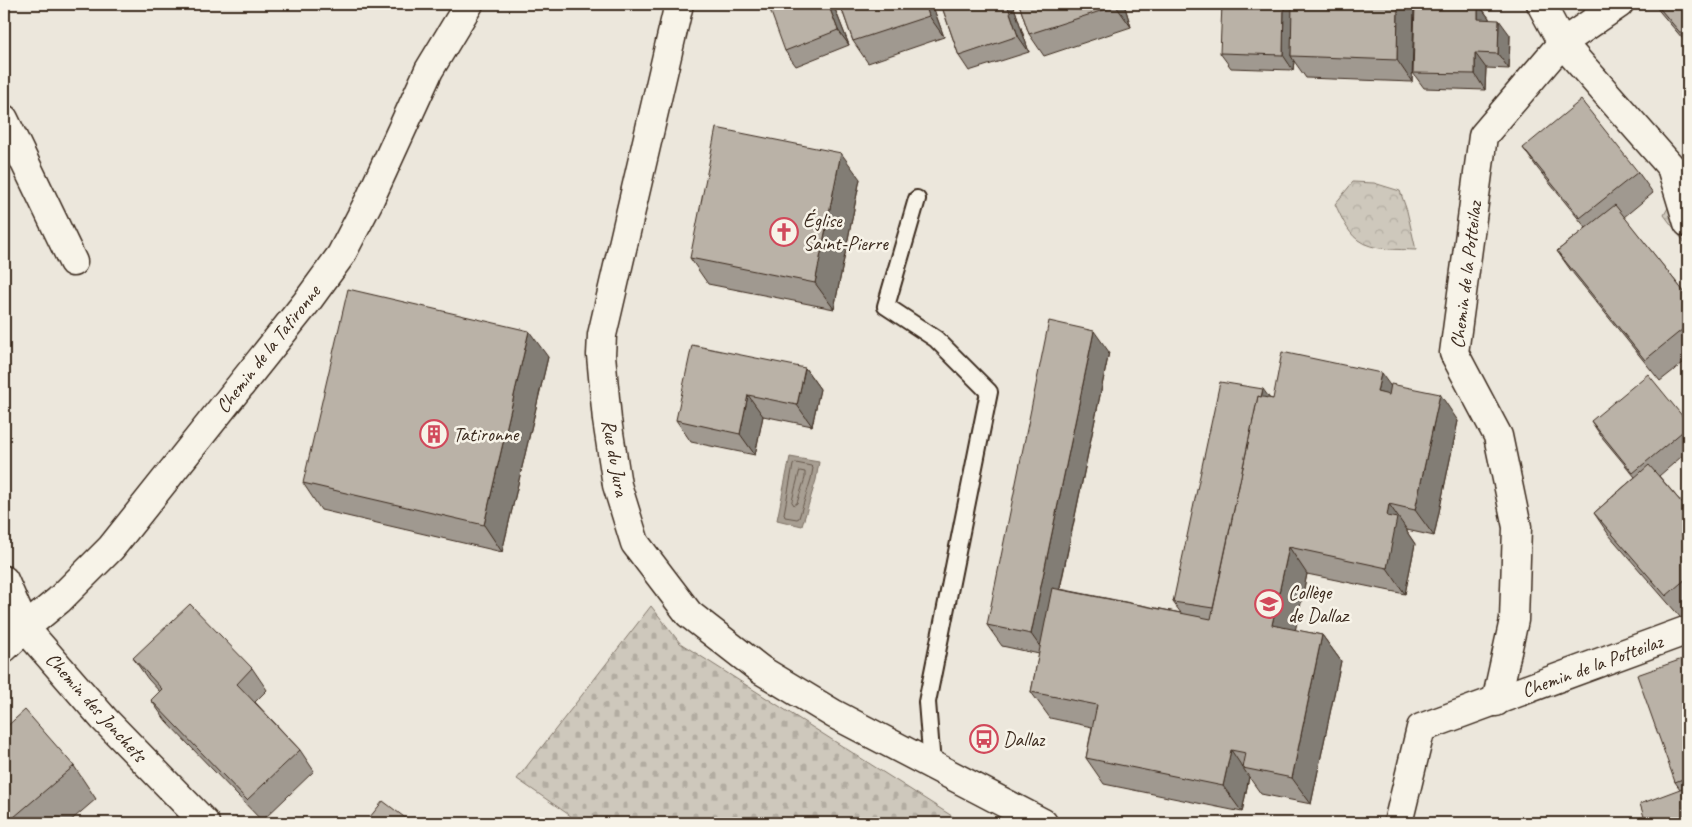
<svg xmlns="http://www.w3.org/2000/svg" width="1692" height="827" font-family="Caveat,sans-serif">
<defs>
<pattern id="cemetery-stones" width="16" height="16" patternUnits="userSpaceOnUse" patternTransform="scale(1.25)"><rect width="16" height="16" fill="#cec8bc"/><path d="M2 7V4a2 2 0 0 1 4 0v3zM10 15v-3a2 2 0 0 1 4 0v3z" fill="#b2aca1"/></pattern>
<pattern id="park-crowns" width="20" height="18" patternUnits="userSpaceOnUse" patternTransform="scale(1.25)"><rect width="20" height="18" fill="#cec8bc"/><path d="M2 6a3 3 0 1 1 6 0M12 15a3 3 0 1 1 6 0" fill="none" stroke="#b2aca1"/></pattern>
</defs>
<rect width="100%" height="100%" fill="#ece7dc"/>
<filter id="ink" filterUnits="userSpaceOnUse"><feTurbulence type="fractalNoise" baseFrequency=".02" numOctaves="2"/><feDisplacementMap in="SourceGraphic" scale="10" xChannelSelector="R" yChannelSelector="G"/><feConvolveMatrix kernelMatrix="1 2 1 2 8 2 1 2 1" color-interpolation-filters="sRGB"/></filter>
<g filter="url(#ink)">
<polygon fill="url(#cemetery-stones)" stroke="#84796d" points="651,606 680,643 955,818 952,823 581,823 517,779"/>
<g fill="url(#park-crowns)" stroke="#84796d">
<polygon points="1684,179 1688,183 1688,247 1664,215"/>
<path d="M1353,182l21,1 26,8 7,20 9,39c-17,-1 -44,1 -58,-10 -11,-8 -17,-24 -23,-36z"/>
</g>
<polygon fill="#a89f93" stroke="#7c7064" points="790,457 819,462 816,480 802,526 777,520"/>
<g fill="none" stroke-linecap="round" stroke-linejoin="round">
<g stroke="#67594d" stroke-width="1">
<polygon points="796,463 811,466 813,468 811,479 799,518 797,519 785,517 784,514 793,465"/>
<polygon points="800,471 805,472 805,478 797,503 794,505 792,502"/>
</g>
<defs>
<polyline id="lane" points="917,199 886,306 936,339 989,392 927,702 932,765"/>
<g id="street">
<polyline points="1541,4 1562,43 1671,167 1688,223"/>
<polyline points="4,119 73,262"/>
<polyline points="4,580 25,628 104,719 205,823"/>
<polyline points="4,648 25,628 59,600 111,548 306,303 341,255 369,201 429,70 469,4"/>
<polyline points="1496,702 1514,620 1517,527 1498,436 1454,353 1483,136 1562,43 1619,4"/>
<polyline points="1398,823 1421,728 1688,630"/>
</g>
<polyline id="secondary" points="679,4 602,335 601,355 607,420 617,485 635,543 689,614 761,670 834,714 1043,823"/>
</defs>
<use href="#lane" stroke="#3b2a1e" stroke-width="20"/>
<use href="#street" stroke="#3b2a1e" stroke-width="31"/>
<use href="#secondary" stroke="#3b2a1e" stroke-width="31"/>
<use href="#lane" stroke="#f7f3e8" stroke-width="16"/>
<use href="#street" stroke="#f7f3e8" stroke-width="28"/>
<use href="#secondary" stroke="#f7f3e8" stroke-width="28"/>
</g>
<g fill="#a09990" stroke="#3b2a1e">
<polygon points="833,4 849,45 796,66 785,51"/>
<polygon points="840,4 932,4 944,37 868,63 853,41"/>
<polygon points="941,4 1013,4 1029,52 969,71 959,56"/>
<polygon points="1019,4 1124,4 1131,27 1044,56 1029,34"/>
<polygon points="1415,4 1479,4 1489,18 1489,20 1510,35 1509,69 1486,68 1485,90 1424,88 1413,73"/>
<polygon points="1654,4 1688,4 1688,45 1660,12"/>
<polygon points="1414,8 1412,82 1306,78 1294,61 1293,70 1231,68 1220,53"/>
<polygon points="1523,148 1638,172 1653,193 1624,217 1688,297 1688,359 1660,381 1572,272 1557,251 1586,228 1538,169"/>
<polygon points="860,179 834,309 708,284 690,258"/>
<polygon points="1109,352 1060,589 1181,613 1173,602 1269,398 1273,399 1391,386 1458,421 1434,536 1407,530 1407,532 1415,544 1405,594 1307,574 1295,630 1322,635 1341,661 1311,804 1261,794 1249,777 1242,812 1104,784 1086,758 1092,727 1050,718 1031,692 1039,654 1002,646 987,625"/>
<polygon points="548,357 502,552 321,510 303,483"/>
<polygon points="805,368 820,389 812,426 763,416 755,455 691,442 676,420"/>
<polygon points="1591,421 1688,423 1688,451 1659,476 1688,510 1688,611 1681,618 1609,535 1594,513 1635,477 1601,436"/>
<polygon points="1688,657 1688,823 1680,789 1675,782"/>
<polygon points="133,658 252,668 267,690 255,702 300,750 314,771 262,821 166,721 151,700 160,692 148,679"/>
<polygon points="74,766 96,799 68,823 4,823"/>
</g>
<g fill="#827d75" stroke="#3b2a1e">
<polygon points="828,4 833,4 849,45 838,30"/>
<polygon points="925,4 932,4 944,37 929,16"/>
<polygon points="1007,4 1013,4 1029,52 1018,36"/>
<polygon points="1116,4 1124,4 1131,27 1116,6"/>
<polygon points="1284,4 1296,4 1291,56 1294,61 1293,70 1283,55"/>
<polygon points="1398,4 1411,4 1414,8 1412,82 1397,60"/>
<polygon points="1478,4 1489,18 1489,35 1478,19"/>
<polygon points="1499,20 1510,35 1509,69 1498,54"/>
<polygon points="1475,53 1486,68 1485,90 1475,74"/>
<polygon points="841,153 860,179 834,309 815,283"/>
<polygon points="529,331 548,357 502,552 484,525"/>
<polygon points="1094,331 1109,352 1046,655 1031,634"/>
<polygon points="805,368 820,389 812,426 797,405"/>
<polygon points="1381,373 1400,399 1377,392"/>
<polygon points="1263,389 1278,410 1218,609"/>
<polygon points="1440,394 1458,421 1434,536 1415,510"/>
<polygon points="748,395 763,416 755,455 740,434"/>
<polygon points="1389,504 1407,530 1407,532 1415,544 1405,594 1387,568 1387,516"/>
<polygon points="1289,547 1307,574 1291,651 1272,625"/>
<polygon points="1322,635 1341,661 1311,804 1292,778"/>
<polygon points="1231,750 1249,777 1242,812 1223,786"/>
</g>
<g fill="#bab2a7" stroke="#3b2a1e">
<polygon points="768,4 828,4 838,30 785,51"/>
<polygon points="840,4 925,4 929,16 853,41"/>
<polygon points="941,4 1007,4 1018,36 959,56"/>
<polygon points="1019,4 1116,4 1116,6 1029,34"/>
<polygon points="1222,4 1284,4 1283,55 1220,53"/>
<polygon points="1292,4 1398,4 1397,60 1291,56"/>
<polygon points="1415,4 1478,4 1478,19 1499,20 1498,54 1475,53 1475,74 1413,73"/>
<polygon points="1656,4 1688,4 1688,42"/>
<polygon points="1581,100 1638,172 1580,218 1523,148"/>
<polygon points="716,128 841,153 815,283 690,258"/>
<polygon points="1615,205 1688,297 1688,325 1645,360 1557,251"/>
<polygon points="348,289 529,331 484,525 303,483"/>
<polygon points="1049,321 1094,331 1031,634 987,625"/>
<polygon points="692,345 805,368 797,405 748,395 740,434 676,420"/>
<polygon points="1282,352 1381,373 1377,392 1389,395 1391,384 1440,394 1415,510 1389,504 1387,516 1397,518 1387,568 1289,547 1272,625 1322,635 1292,778 1243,768 1246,753 1231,750 1223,786 1086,758 1097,705 1031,692 1052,588 1211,619 1258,396 1273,399"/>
<polygon points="1648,374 1688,423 1688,427 1633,473 1591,421"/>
<polygon points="1220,382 1263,389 1261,397 1258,396 1213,608 1173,602"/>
<polygon points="1649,465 1688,510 1688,577 1666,596 1594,513"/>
<polygon points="190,604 252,668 237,684 300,750 247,800 151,700 162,689 133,658"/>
<polygon points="1688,657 1688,777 1675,782 1637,675"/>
<polygon points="25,710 74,766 7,823 4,823 4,729"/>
<polygon points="1688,786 1688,823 1646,823 1640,804"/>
<polygon points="383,801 412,823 365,823"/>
</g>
</g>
<defs>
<symbol id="church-ring" viewBox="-11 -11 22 22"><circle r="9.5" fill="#f7f3e8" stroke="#d1495b" stroke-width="1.5"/><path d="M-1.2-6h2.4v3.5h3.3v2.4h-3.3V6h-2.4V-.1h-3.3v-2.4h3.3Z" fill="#d1495b"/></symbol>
<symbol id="building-ring" viewBox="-11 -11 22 22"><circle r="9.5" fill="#f7f3e8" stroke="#d1495b" stroke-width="1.5"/><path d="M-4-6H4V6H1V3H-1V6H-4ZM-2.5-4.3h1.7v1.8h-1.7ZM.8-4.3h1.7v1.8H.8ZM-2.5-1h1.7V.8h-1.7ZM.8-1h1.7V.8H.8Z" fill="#d1495b"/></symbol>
<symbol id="school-ring" viewBox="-11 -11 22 22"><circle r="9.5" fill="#f7f3e8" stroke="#d1495b" stroke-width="1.5"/><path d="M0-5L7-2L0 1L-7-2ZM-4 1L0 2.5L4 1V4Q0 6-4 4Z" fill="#d1495b"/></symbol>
<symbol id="bus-ring" viewBox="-11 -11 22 22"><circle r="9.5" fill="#f7f3e8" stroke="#d1495b" stroke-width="1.5"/><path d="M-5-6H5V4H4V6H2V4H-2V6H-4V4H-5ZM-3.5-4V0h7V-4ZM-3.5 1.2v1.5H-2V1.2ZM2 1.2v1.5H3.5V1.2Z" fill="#d1495b"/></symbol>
</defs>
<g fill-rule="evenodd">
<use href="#church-ring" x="768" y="216" width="32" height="32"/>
<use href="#building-ring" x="418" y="418" width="32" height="32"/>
<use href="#school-ring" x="1253" y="588" width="32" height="32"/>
<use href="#bus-ring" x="968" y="723" width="32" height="32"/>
</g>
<g text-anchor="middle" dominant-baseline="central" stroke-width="5" stroke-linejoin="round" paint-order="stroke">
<g font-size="20" fill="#3b2a1e" stroke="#f7f3e8" text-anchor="start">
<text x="803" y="220">Église<tspan x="803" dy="23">Saint-Pierre</tspan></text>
<text x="453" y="434">Tatironne</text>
<text x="1288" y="592">Collège<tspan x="1288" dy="23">de Dallaz</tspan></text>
<text x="1003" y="739">Dallaz</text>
</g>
<g font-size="20" fill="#3b2a1e" stroke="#f7f3e8">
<text transform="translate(1466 275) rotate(-83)">Chemin de la Potteilaz</text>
<text transform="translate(268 349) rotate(-52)">Chemin de la Tatironne</text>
<text transform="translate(615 458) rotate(80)">Rue du Jura</text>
<text transform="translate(1592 666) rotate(-20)">Chemin de la Potteilaz</text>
<text transform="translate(96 707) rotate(48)">Chemin des Jonchets</text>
</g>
</g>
<rect width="1692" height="827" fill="none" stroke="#f7f3e8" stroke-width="20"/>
<rect x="10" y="10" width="1672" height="807" fill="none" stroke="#3b2a1e" stroke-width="2" filter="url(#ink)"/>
</svg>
